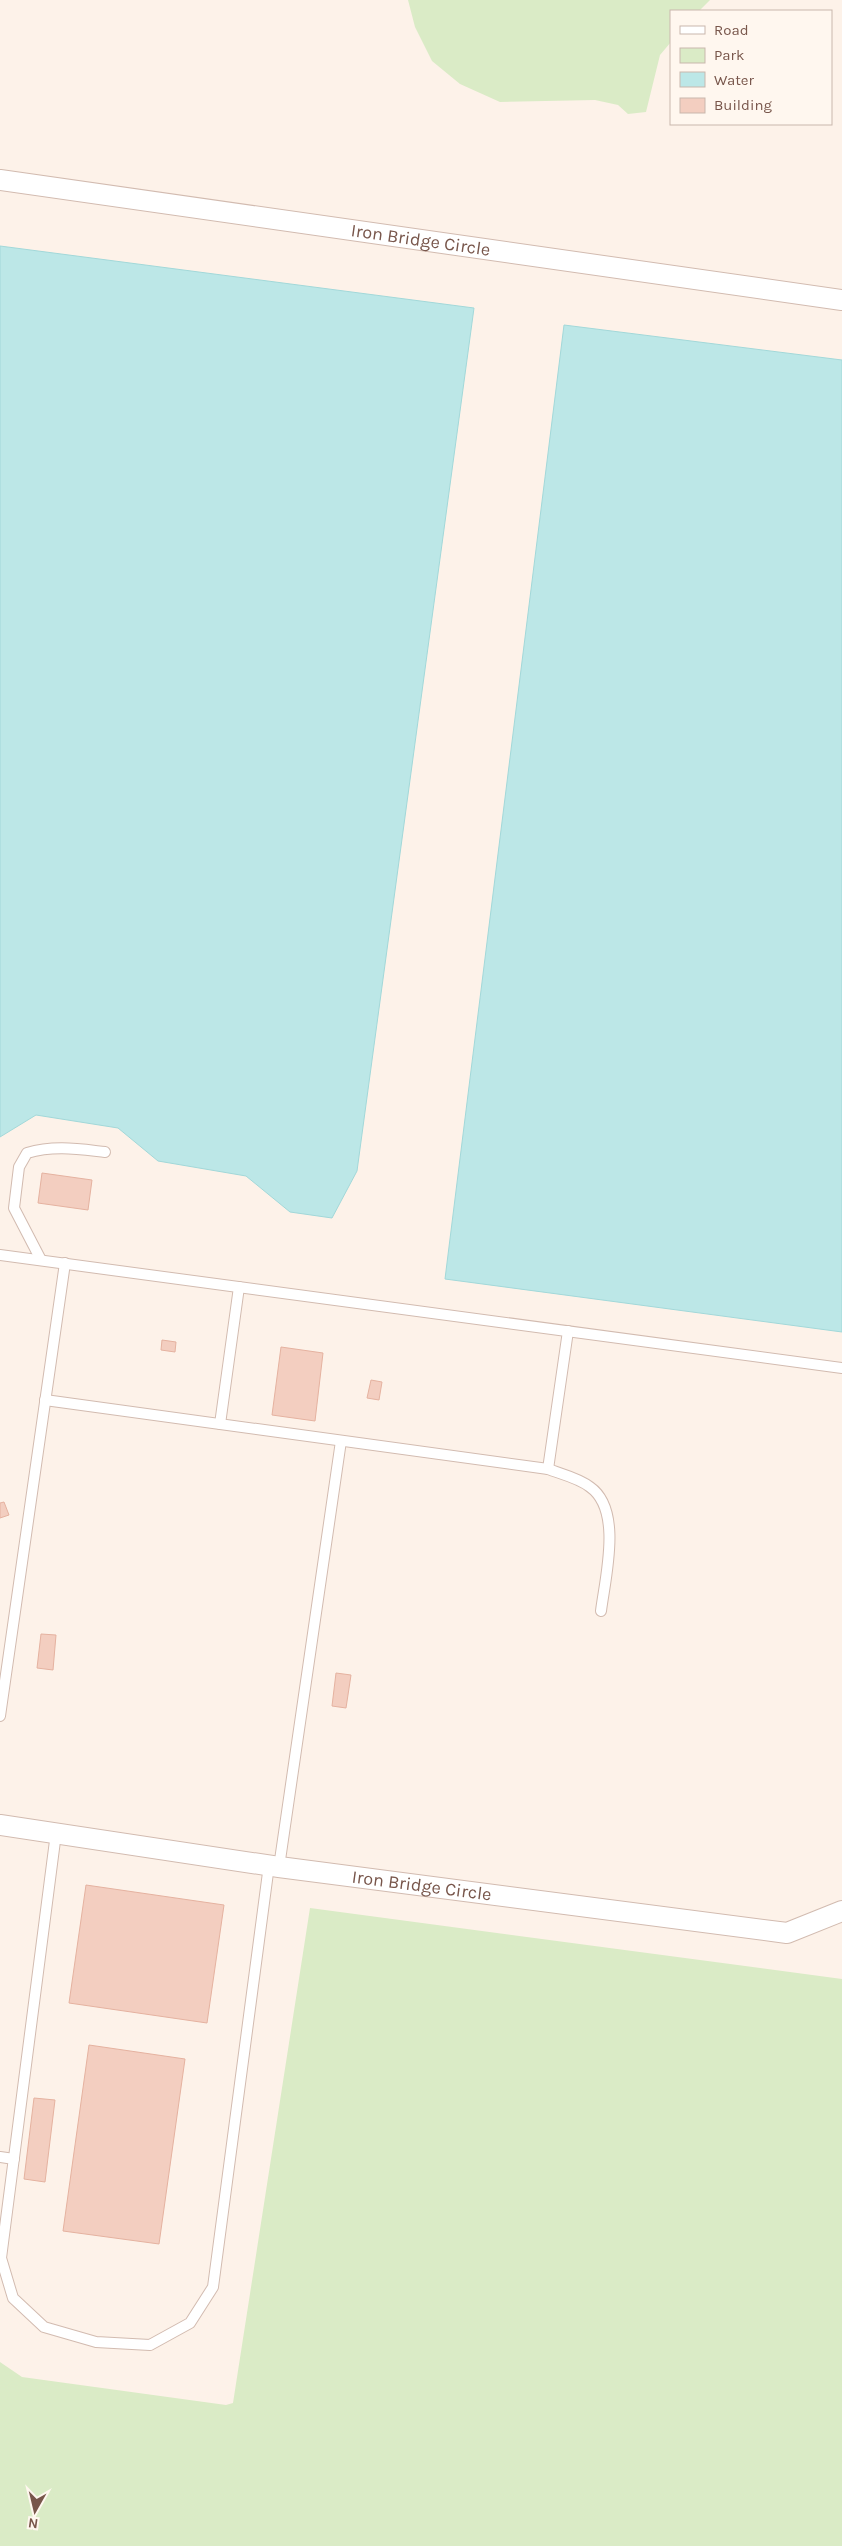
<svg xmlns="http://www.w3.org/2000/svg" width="842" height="2546" font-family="Karla,sans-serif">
<rect width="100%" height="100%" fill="#fdf2e9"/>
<g fill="#daebc6">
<polygon points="408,0 710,0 699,11 671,11 671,42 660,55 646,112 628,114 618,105 595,100 500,102 460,84 432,61 415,27"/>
<polygon points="310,1908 842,1979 842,2546 0,2546 0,2362 22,2377 226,2405 233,2403"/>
</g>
<g fill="#bce7e7" stroke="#a2d8d9">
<polygon points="0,246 474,308 357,1171 332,1218 290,1212 246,1176 158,1161 118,1128 36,1115 0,1137"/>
<polygon points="564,325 842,360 842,1332 445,1279"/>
</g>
<g fill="#f3cec0" stroke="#e5b2a0">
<polygon points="42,1173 92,1180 88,1210 38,1203"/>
<polygon points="162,1340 176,1342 175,1352 161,1350"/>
<polygon points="281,1347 323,1353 315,1421 272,1415"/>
<polygon points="371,1380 382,1382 379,1400 367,1398"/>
<polygon points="4,1502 9,1515 0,1518 0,1503"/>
<polygon points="41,1634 56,1635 53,1670 37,1668"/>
<polygon points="336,1673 351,1675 346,1708 332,1706"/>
<polygon points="86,1885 224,1905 207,2023 69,2003"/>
<polygon points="89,2045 185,2059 159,2244 63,2231"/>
<polygon points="34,2098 55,2100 45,2182 24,2179"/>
</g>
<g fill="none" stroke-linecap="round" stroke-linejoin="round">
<defs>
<g id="lane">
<polyline points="0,1255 842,1368"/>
<path d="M41,1260l-27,-52 5,-41 8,-14c27,-8 51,-4 78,-1"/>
<path d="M45,1400l503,69c13,5 31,9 42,18 33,23 15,91 11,124"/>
<polyline points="220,1424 239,1287"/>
<polyline points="548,1469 568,1331"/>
<polyline points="0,1716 65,1263"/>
<polyline points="56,1833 1,2258 13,2298 44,2327 96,2342 150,2345 190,2323 213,2287 269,1865"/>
<polyline points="279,1867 341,1441"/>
<polyline points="0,2157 14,2159"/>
</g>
<g id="street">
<path id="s1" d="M0,180l842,120"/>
<path id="s2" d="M0,1825l279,42 508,66 55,-22"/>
</g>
</defs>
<use href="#lane" stroke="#d2bbb0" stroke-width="12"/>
<use href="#street" stroke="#d2bbb0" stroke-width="22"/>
<use href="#lane" stroke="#fff" stroke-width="10"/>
<use href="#street" stroke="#fff" stroke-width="20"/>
</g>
<g text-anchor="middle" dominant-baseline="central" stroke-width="4" stroke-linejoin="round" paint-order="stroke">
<g font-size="18" fill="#78564b" stroke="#fff7ef">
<text stroke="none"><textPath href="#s1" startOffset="425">Iron Bridge Circle</textPath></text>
<text stroke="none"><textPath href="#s2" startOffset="426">Iron Bridge Circle</textPath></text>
</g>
</g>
<rect x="670" y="10" width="162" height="115" fill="#fff7ef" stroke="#c9b7ad"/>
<rect x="680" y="26" width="25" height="8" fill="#ffffff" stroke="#c9b7ad"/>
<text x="714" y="35" font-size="15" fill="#78564b">Road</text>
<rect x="680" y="48" width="25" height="15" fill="#daebc6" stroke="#c9b7ad"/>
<text x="714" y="60" font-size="15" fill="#78564b">Park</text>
<rect x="680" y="72" width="25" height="15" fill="#bce7e7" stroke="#c9b7ad"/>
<text x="714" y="85" font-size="15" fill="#78564b">Water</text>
<rect x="680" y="98" width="25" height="15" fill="#f3cec0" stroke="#c9b7ad"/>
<text x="714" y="110" font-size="15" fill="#78564b">Building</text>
<g transform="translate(35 2511) rotate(188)" stroke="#fff7ef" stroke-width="4" paint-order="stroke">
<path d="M0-4L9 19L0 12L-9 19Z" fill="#78564b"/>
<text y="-8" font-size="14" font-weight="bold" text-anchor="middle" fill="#78564b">N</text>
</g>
</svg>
